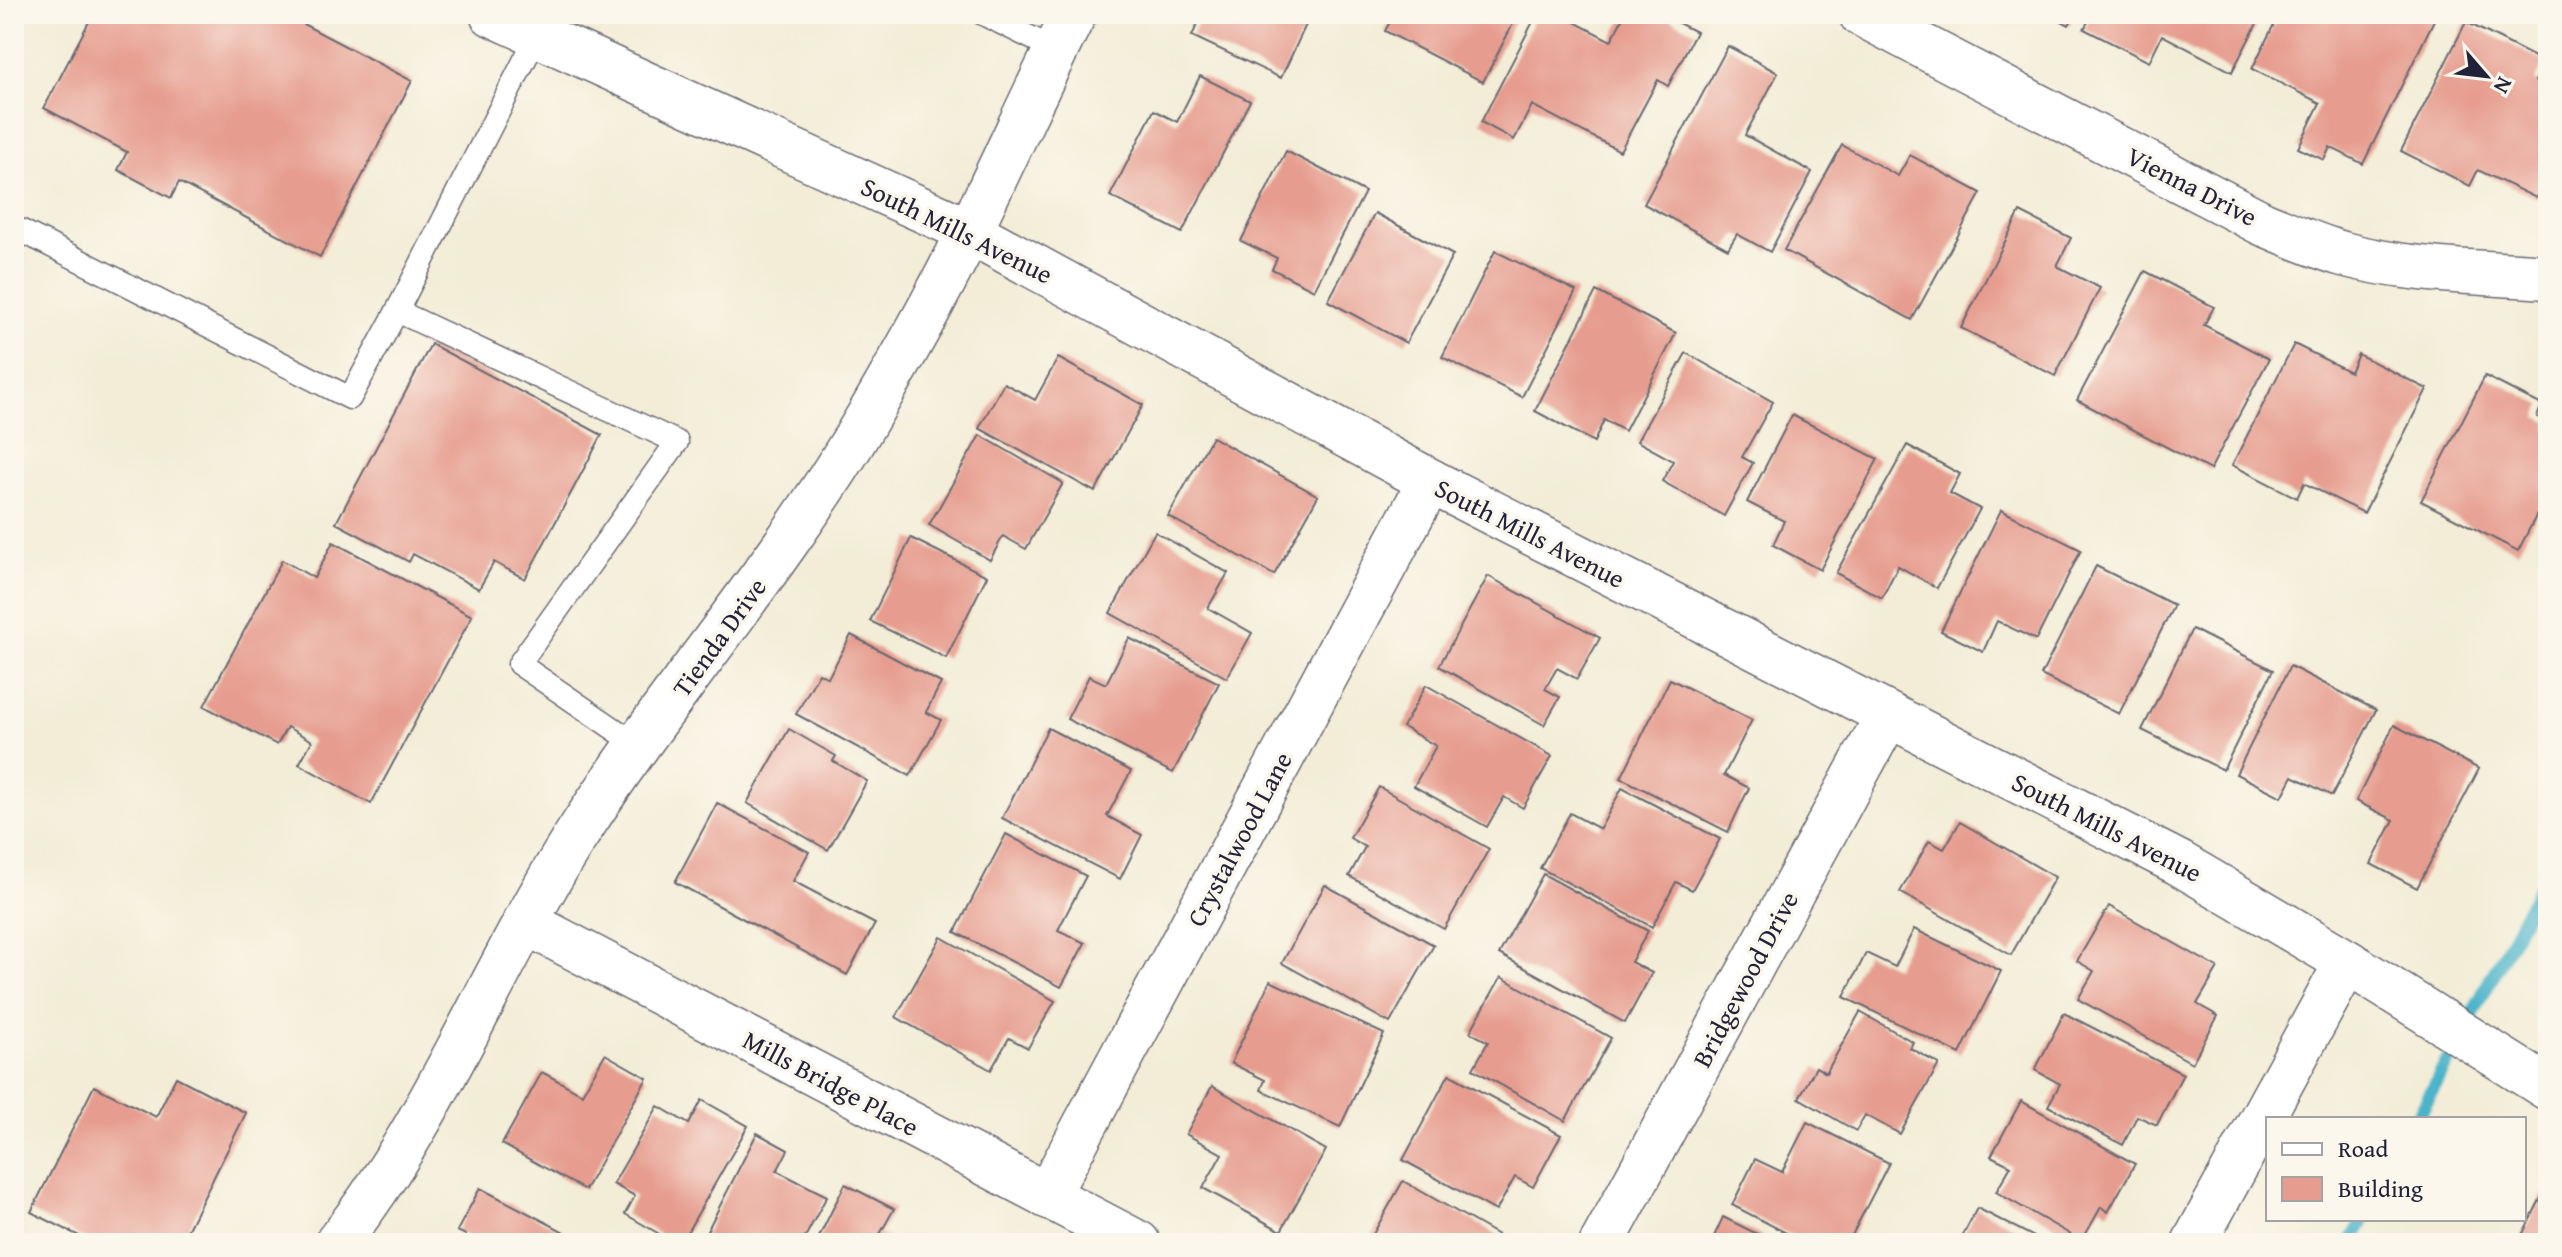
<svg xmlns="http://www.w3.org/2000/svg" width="2562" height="1257" font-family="'Gentium Book Plus',serif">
<rect width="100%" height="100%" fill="#fbf7ec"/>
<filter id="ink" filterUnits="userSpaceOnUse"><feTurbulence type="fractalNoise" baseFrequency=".0125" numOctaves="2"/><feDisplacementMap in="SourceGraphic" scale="16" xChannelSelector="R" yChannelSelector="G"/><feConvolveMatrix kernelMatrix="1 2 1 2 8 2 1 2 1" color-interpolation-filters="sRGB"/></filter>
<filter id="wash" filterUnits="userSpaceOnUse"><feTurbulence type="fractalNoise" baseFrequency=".006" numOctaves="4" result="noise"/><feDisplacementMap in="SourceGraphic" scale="32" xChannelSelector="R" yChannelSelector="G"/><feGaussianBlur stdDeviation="1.8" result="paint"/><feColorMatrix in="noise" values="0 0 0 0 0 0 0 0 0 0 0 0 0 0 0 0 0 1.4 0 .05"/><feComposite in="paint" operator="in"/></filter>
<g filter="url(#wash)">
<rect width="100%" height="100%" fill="#f3edd7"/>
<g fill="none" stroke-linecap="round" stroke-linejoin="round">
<g stroke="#4cb4ca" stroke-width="14">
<polyline points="2417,1119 2548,871"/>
<polyline points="2351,1243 2364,1219"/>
</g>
</g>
<g id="blocks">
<g fill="#e69d8f">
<polygon points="93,14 284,14 412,81 320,257 179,182 171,198 118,170 127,152 44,108"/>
<polygon points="1202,14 1311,14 1281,78 1192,36"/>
<polygon points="1394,14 1518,14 1483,82 1385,31"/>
<polygon points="1537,14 1559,14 1611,41 1625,14 1661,14 1696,32 1668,86 1658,80 1620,151 1532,105 1514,140 1481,122"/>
<polygon points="2048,14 2075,14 2069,25"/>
<polygon points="2092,14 2262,14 2232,72 2162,35 2149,62 2084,29"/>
<polygon points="2279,14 2437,14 2363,164 2330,147 2324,160 2298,148 2320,103 2252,69"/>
<polygon points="2466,22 2545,62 2535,81 2548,88 2548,173 2536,198 2478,170 2470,186 2401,151"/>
<polygon points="1728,46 1778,73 1745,135 1812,172 1770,252 1737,234 1728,249 1644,204"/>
<polygon points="1200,76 1250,101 1182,233 1110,196 1154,110 1177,122"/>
<polygon points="1842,145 1898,176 1910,155 1981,193 1912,320 1784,250"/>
<polygon points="1286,151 1365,192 1314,290 1272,269 1277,258 1241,241"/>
<polygon points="2020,212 2071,238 2057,266 2100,288 2055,376 1961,328"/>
<polygon points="1375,213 1453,255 1406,343 1328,301"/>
<polygon points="1495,251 1576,291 1522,397 1442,357"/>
<polygon points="2145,271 2214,307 2204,325 2269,359 2210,470 2077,400"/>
<polygon points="1596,291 1676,333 1625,431 1604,420 1594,442 1535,411"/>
<polygon points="431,344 602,435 525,579 494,562 479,589 413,554 409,562 336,523"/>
<polygon points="2294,344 2350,372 2358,354 2427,389 2364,513 2304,483 2297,498 2232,465"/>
<polygon points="1686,353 1773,402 1742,457 1753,463 1724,516 1662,481 1673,461 1637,441"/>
<polygon points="1058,358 1143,405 1095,492 979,428 1004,383 1035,400"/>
<polygon points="2485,376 2542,405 2537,417 2548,422 2548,493 2518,551 2421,501"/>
<polygon points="1792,415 1878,459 1820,570 1773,545 1784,521 1747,502"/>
<polygon points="980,435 1063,483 1026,549 1003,536 990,560 929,525"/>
<polygon points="1212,437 1318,496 1274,575 1168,516"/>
<polygon points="1907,445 1960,474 1950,493 1980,509 1937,588 1898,566 1882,598 1836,573"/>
<polygon points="2001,510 2081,550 2036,640 1997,621 1983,652 1941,631"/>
<polygon points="1155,532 1228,573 1208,608 1252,633 1227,678 1110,613"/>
<polygon points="911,538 987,576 946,658 870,621"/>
<polygon points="333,542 472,616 371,804 299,764 312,741 287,727 277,745 204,706 282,560 314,578"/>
<polygon points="2096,566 2174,605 2119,714 2041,675"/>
<polygon points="1488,576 1600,638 1577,679 1557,668 1545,689 1560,697 1544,725 1439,666"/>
<polygon points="2192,629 2273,670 2223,770 2142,730"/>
<polygon points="851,635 941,683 926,712 941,720 910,776 796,714 819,673 828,678"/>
<polygon points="1129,638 1219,683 1173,773 1067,719 1089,676 1106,684"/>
<polygon points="2290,666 2376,710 2332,796 2293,776 2282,797 2236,774"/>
<polygon points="1670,679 1752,720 1724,775 1749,788 1728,832 1621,778"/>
<polygon points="1426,685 1552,756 1523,808 1504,797 1487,827 1414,786 1436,746 1403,727"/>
<polygon points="2394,725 2479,769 2417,888 2371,864 2394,820 2356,801"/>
<polygon points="1048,728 1131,771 1107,816 1142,835 1120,879 1002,818"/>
<polygon points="789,729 836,756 833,761 867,781 828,850 747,803"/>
<polygon points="1379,787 1489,849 1444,929 1349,876 1365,847 1350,838"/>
<polygon points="1622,788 1720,839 1692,890 1676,882 1652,927 1540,868 1570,813 1600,829"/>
<polygon points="717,803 809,852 793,881 875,924 847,975 675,882"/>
<polygon points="1960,822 2055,877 2011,955 1900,892 1929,841 1944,849"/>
<polygon points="1006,834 1086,876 1058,930 1085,943 1061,987 955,932"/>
<polygon points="1543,874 1648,931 1631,962 1652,973 1625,1023 1499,954"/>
<polygon points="1325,885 1434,945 1390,1023 1282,963"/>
<polygon points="2109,906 2218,968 2197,1004 2218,1016 2192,1063 2078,999 2094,971 2077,961"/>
<polygon points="1914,929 2001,971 1960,1054 1844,997 1866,953 1895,967"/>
<polygon points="941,937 1055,1001 1028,1048 1009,1038 991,1070 896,1017"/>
<polygon points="1501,977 1611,1038 1565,1121 1473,1069 1488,1042 1470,1032"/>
<polygon points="1270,981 1384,1034 1340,1127 1261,1090 1265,1080 1231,1063"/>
<polygon points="1860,1012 1913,1042 1910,1048 1939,1064 1900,1134 1865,1115 1856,1131 1799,1098 1816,1067 1826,1073"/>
<polygon points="2064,1013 2183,1074 2157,1125 2137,1116 2123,1145 2048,1106 2060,1084 2035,1070"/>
<polygon points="605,1054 647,1078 585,1190 502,1144 542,1072 582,1094"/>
<polygon points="1449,1074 1561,1135 1533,1187 1515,1177 1496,1211 1403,1160"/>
<polygon points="176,1077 246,1113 181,1243 93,1243 31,1212 94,1086 156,1117"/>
<polygon points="1212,1086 1326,1150 1281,1231 1203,1188 1222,1154 1186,1134"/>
<polygon points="702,1100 748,1126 681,1243 675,1243 625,1214 635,1196 613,1184 658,1106 689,1124"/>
<polygon points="2021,1101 2135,1164 2108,1212 2101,1207 2082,1241 1996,1192 2011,1166 1991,1156"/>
<polygon points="1807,1122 1889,1163 1848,1243 1806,1243 1732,1205 1755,1159 1782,1172"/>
<polygon points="757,1133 788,1150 777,1171 827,1196 802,1243 701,1243"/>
<polygon points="1403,1181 1512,1243 1368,1243"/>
<polygon points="845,1184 894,1209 880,1234 899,1243 816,1243"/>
<polygon points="480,1188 570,1235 566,1243 462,1243 466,1235 457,1231"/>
<polygon points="2544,1192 2548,1193 2548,1243 2518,1243"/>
<polygon points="1977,1208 2046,1243 1959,1243"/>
<polygon points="1723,1217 1775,1243 1711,1243"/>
</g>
</g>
</g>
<g filter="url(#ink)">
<use href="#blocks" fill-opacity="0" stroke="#6b6972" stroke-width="2"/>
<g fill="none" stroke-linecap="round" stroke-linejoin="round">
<defs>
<g id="lane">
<polyline points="983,14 1056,50"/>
<polyline points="14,240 20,230 350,398 397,311 548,14"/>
<polyline points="397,311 677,442 519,664 639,746"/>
</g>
<g id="street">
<path d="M1861,14l401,209c27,11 53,23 81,31 66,18 137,18 205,23"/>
<polyline points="525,922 1138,1243"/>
<polyline points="1047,1196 1430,481"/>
<path d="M337,1243c97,-121 154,-273 237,-404 88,-138 197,-262 282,-402 40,-67 80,-138 115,-209 35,-71 67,-144 103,-214"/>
<polyline points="1602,1243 1888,715"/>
<polyline points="2194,1243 2347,962"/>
</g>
<polyline id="secondary" points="492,14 969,231 1430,481 2179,863 2347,962 2548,1088"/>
</defs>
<use href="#lane" stroke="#6b6972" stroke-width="25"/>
<use href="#street" stroke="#6b6972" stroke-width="47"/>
<use href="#secondary" stroke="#6b6972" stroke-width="47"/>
<use href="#lane" stroke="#fff" stroke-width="22"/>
<use href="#street" stroke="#fff" stroke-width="44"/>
<use href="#secondary" stroke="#fff" stroke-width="44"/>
</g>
</g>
<g text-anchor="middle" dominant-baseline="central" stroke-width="7" stroke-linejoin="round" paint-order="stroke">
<g font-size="26" fill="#22223b" stroke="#fbf7ec">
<text transform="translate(2192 186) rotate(27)">Vienna Drive</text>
<text transform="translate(957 230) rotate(26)">South Mills Avenue</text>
<text transform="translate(1530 533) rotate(27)">South Mills Avenue</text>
<text transform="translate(719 637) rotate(-54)">Tienda Drive</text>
<text transform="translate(2107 827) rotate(27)">South Mills Avenue</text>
<text transform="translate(1239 839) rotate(-62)">Crystalwood Lane</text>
<text transform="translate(1745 979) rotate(-62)">Bridgewood Drive</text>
<text transform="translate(831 1083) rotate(28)">Mills Bridge Place</text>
</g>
</g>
<rect width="2562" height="1257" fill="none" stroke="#fbf7ec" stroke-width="48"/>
<rect x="2266" y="1117" width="260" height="104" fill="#fbf7ec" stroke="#a4a2a5" stroke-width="2"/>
<rect x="2282" y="1143" width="40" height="12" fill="#ffffff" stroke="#a4a2a5" stroke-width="2"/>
<text x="2338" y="1157" font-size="24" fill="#22223b">Road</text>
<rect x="2282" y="1177" width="40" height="24" fill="#e69d8f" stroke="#a4a2a5" stroke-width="2"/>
<text x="2338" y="1197" font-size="24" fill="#22223b">Building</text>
<g transform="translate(2486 76) rotate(118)" stroke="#fbf7ec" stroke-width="6" paint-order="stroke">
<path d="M0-6L14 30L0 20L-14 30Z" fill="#22223b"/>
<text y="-12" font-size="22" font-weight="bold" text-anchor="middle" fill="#22223b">N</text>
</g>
</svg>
